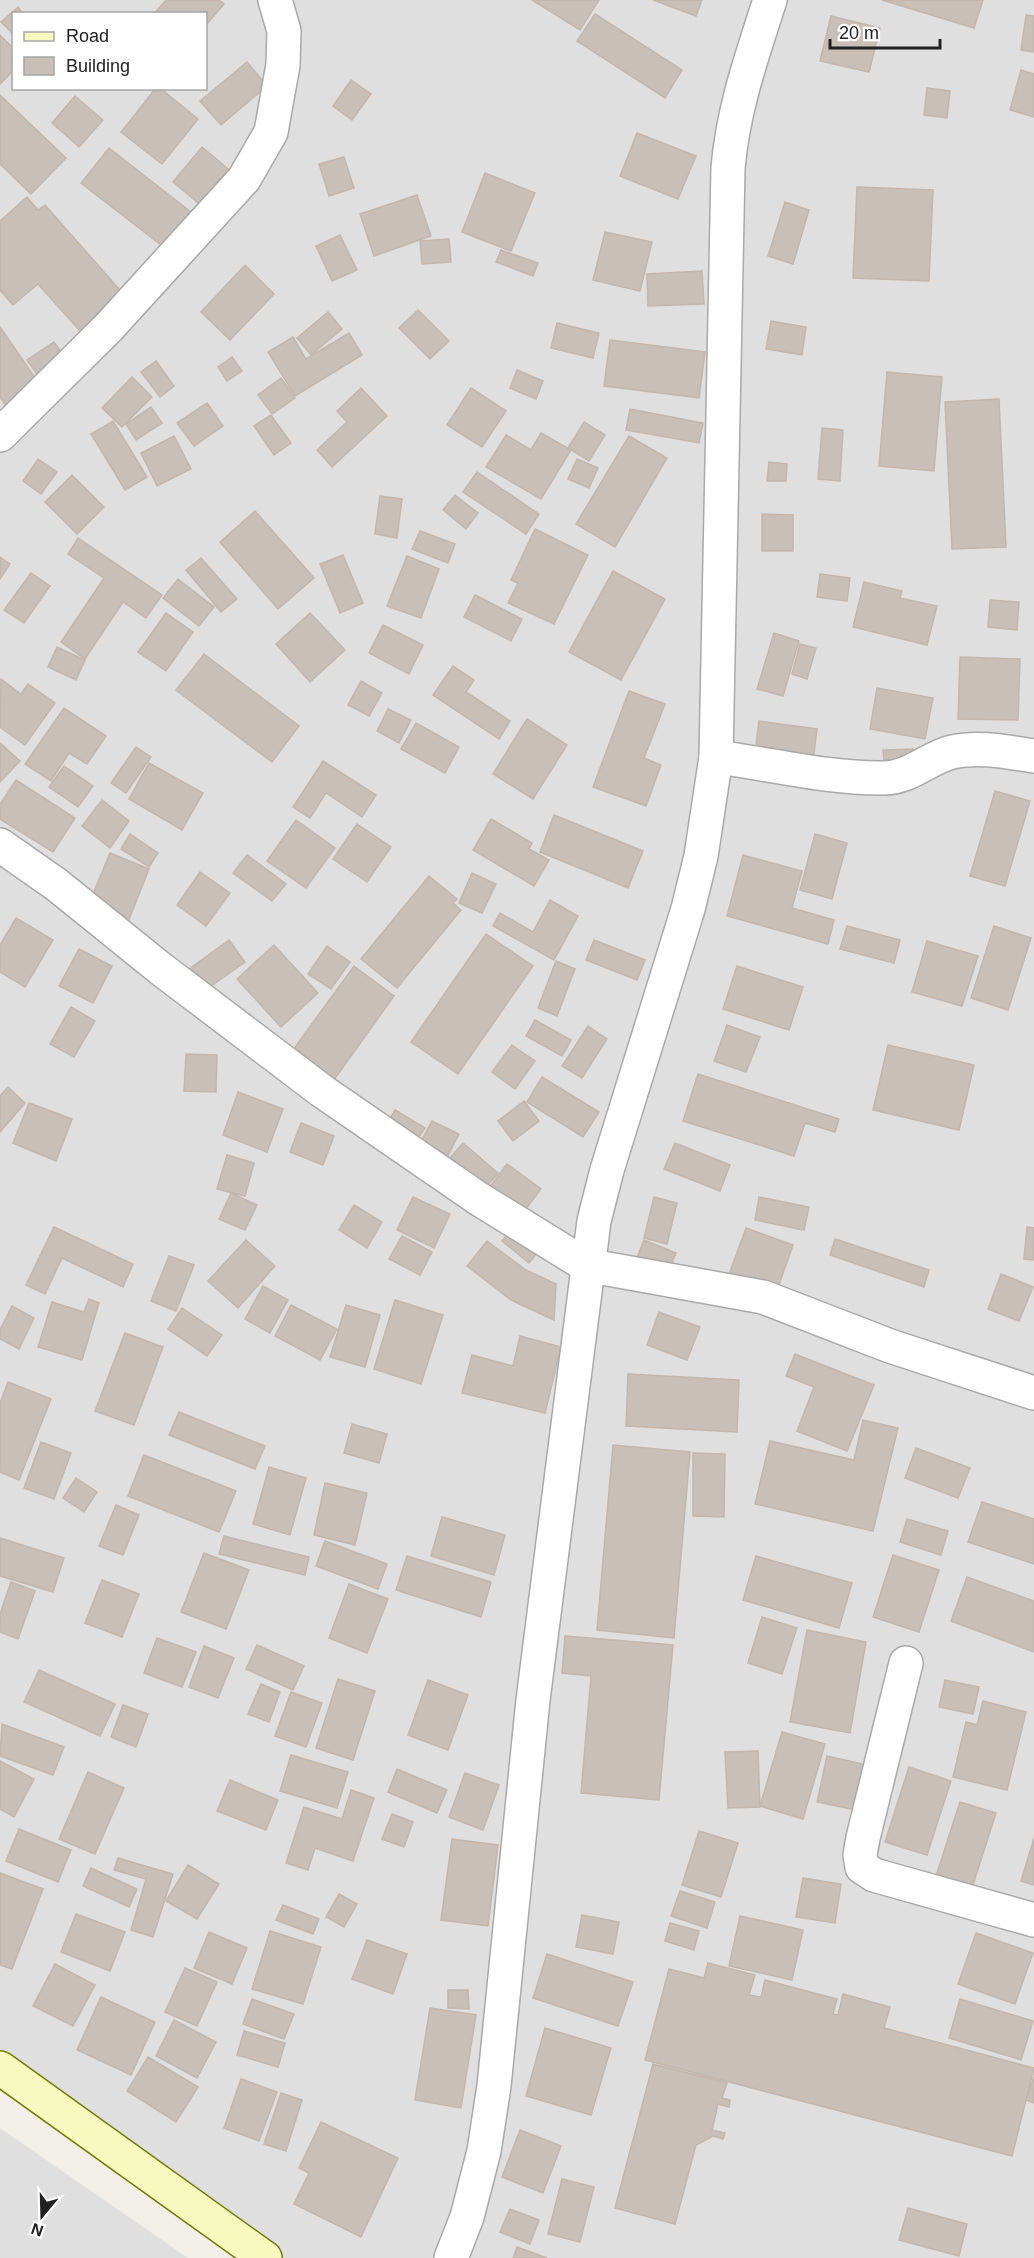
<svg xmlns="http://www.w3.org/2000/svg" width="1034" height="2258" font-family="Arial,sans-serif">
<rect width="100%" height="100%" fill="#f2efe9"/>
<g fill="#e0dfdf" fill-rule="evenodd">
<path d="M0,0h1034v2258h-760l-274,-186zM14,14h192v74h-192z"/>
<polygon points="0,2128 188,2258 0,2258"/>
</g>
<g fill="#c7bfb8" stroke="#c4b6ab" stroke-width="1.5">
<polygon points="166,0 219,0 224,4 206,25 206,14 154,14"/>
<polygon points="532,0 599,0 580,30"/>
<polygon points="653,0 702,0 696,16"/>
<polygon points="882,0 983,0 974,28"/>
<polygon points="18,7 23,14 14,14 14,35 1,22"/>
<polygon points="595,14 682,70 665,98 577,41"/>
<polygon points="1026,15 1034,16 1034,52 1021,50"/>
<polygon points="831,16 880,28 869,72 820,61"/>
<polygon points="0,35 14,49 14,70 0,84"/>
<polygon points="247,62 267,86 221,125 200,101"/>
<polygon points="1021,70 1034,74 1034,117 1010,110"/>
<polygon points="351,80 371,94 352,120 333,106"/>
<polygon points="156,88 160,88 198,119 162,164 121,132"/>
<polygon points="927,88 950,91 947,118 924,115"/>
<polygon points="0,95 66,158 31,194 0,164"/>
<polygon points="75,96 103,120 79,147 52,123"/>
<polygon points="637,133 696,156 678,199 620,176"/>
<polygon points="202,147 245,183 216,218 173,182"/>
<polygon points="109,148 201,220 174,255 81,183"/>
<polygon points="344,157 354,188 329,196 319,164"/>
<polygon points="485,173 535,193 511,251 462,232"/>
<polygon points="857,187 933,190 929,281 853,278"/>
<polygon points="417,195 431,236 374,256 360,214"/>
<polygon points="27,197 38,210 45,205 134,306 81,332 38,284 13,305 0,290 0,221"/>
<polygon points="785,202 809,210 793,264 768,256"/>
<polygon points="605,232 652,242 640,291 593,280"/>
<polygon points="340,235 357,270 332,281 316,246"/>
<polygon points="449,239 451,262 422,264 420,241"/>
<polygon points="501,250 538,263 533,276 496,262"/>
<polygon points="245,265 274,294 230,340 201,312"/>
<polygon points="702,271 704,304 648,306 647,274"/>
<polygon points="418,310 449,341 430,359 399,328"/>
<polygon points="328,312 342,329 311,355 297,338"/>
<polygon points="771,321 806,327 802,355 766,349"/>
<polygon points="557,323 599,333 593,358 551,348"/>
<polygon points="0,327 40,385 7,408 0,397"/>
<polygon points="349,333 362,355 295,396 268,352 293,337 306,359"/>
<polygon points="610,340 705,352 699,398 604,386"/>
<polygon points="54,342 70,365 43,383 27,360"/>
<polygon points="232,357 242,371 227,381 218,367"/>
<polygon points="156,361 174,386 160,397 141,372"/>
<polygon points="517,370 543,381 536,399 510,388"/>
<polygon points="887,372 942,377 934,471 879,466"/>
<polygon points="132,377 152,397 122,427 102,408"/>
<polygon points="281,378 295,398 272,414 258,395"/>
<polygon points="361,388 387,416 332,467 317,450 347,422 337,411"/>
<polygon points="471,388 506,411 482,447 447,425"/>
<polygon points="999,399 1006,547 952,549 945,402"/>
<polygon points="207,403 223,426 194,446 177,423"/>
<polygon points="151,407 162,423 136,440 126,424"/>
<polygon points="630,409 703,423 699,443 626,430"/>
<polygon points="271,415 291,443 274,455 254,426"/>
<polygon points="113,421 147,477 125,490 91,434"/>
<polygon points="584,422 605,435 589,461 568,448"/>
<polygon points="822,428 843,430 840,481 818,479"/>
<polygon points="541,433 571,450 541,499 486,467 506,435 531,450"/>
<polygon points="174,436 191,469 157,486 141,453"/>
<polygon points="629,436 667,458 615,547 576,524"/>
<polygon points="38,459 57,472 41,494 23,481"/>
<polygon points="577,459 598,468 589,488 568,479"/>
<polygon points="769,462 787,464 786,481 767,481"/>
<polygon points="477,472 539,514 526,534 463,492"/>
<polygon points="72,475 104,507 77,534 45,502"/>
<polygon points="455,495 478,513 466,529 443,510"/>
<polygon points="380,496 402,499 397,538 375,534"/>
<polygon points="255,511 314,578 278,609 220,542"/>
<polygon points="762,514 793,515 793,551 762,551"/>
<polygon points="535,529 588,555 554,624 508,603 518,583 511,580"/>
<polygon points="420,531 455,544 448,563 412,549"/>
<polygon points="78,538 162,595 146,618 123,602 85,659 61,642 104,578 68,554"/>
<polygon points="343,555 363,603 340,613 320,564"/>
<polygon points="407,556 439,569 421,618 387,606"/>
<polygon points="0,557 10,564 0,579"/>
<polygon points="201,558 237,599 221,612 186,570"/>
<polygon points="613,571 665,599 621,680 569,652"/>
<polygon points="31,573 50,586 24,623 4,610"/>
<polygon points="820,574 850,578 847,601 817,597"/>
<polygon points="178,579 214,607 199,626 163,598"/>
<polygon points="864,582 902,591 900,598 937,606 927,645 853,627"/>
<polygon points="475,595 522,619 511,641 464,617"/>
<polygon points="990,600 1019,602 1017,630 988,627"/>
<polygon points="166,613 193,632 166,671 138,652"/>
<polygon points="310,613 345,650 310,682 276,644"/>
<polygon points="383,625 423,645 409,674 369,653"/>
<polygon points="774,633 799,641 783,696 757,689"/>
<polygon points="800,644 816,648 807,679 792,674"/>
<polygon points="57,647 85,660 76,680 48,667"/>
<polygon points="204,654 299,726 272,762 176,690"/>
<polygon points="960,657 1020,659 1018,720 958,719"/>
<polygon points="453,666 474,680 466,692 510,721 499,739 433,695"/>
<polygon points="1,679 21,694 28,684 55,703 25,745 0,727"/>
<polygon points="361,681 382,693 369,716 348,705"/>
<polygon points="877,688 933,698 925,739 870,729"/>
<polygon points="629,691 665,704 644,758 661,765 646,806 593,787"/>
<polygon points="64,708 106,736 87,764 69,753 51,781 25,764"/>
<polygon points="388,709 411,720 399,743 377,731"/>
<polygon points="527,719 567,745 533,799 493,774"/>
<polygon points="759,721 817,729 812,769 754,762"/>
<polygon points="416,723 459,747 445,773 401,749"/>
<polygon points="0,743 20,761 0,782"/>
<polygon points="136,747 151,757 126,793 111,783"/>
<polygon points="913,749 914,772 885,773 883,750"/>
<polygon points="323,761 376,795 362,817 326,793 310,818 293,807"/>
<polygon points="149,763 203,793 182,830 129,799"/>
<polygon points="64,766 93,786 78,807 49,787"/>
<polygon points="16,780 75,818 53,852 0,819 0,804"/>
<polygon points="995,791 1030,801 1005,886 970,876"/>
<polygon points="102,800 129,821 110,848 82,826"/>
<polygon points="554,815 643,851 628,888 540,852"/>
<polygon points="491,819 532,843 529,849 549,860 534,886 473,850"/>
<polygon points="296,820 335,848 306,888 267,861"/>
<polygon points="357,824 391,847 367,882 333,859"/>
<polygon points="130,834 158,853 149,867 121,849"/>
<polygon points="815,834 847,843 832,899 800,890"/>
<polygon points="110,853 149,869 128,922 88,906"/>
<polygon points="247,855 286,884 272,901 233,873"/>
<polygon points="743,855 802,871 792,908 834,920 828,944 727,916"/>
<polygon points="200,872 230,893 206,926 177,905"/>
<polygon points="472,873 496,884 482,913 459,903"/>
<polygon points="429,876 457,899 453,903 461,910 397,988 361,959"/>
<polygon points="550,900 578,916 554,960 493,926 500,913 533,932"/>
<polygon points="16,918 53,940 25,987 0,972 0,945"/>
<polygon points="847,926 900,940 894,963 840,949"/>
<polygon points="994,926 1031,938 1008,1010 971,998"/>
<polygon points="486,934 533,966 458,1074 411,1042"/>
<polygon points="229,940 245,962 204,991 188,970"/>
<polygon points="594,940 645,960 637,980 586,960"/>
<polygon points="927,941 978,956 962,1006 912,992"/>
<polygon points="274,945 318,993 281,1027 237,979"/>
<polygon points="327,946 350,962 331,989 308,974"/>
<polygon points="79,949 112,966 93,1003 59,986"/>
<polygon points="556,961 575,969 557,1016 538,1008"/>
<polygon points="354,966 394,996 331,1084 290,1054"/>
<polygon points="737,966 803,987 789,1030 723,1009"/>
<polygon points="71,1007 95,1021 74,1057 50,1044"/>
<polygon points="535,1020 571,1040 562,1056 526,1036"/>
<polygon points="727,1025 760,1037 746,1072 714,1061"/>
<polygon points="588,1026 607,1039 582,1078 562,1066"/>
<polygon points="512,1045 535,1061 515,1089 492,1072"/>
<polygon points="888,1045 974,1065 959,1130 873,1110"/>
<polygon points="186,1054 217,1055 216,1092 184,1091"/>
<polygon points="698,1074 839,1119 835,1132 805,1123 794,1156 683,1121"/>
<polygon points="542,1077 599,1112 583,1137 527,1102"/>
<polygon points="8,1087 25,1103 0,1132 0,1096"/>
<polygon points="238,1092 283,1109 267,1152 223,1135"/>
<polygon points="524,1101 539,1121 513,1141 498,1121"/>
<polygon points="29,1103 72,1119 56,1161 13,1143"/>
<polygon points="395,1110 425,1128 414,1144 385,1127"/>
<polygon points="432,1121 459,1134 444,1163 417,1149"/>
<polygon points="301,1123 334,1136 323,1165 290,1152"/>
<polygon points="463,1143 498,1173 479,1195 444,1165"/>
<polygon points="675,1143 730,1165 720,1191 664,1169"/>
<polygon points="227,1155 254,1163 245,1196 217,1189"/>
<polygon points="507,1164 541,1189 519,1218 485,1193"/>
<polygon points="231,1193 257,1205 245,1230 219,1219"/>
<polygon points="413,1197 450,1214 434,1248 397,1230"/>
<polygon points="654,1197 677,1203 667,1244 644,1238"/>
<polygon points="759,1197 809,1207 804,1230 755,1220"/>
<polygon points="354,1205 382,1222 367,1248 339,1230"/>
<polygon points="514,1226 541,1248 529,1263 502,1241"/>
<polygon points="54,1227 133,1264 123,1287 62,1258 45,1294 26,1285"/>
<polygon points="1027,1227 1034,1228 1034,1260 1024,1259"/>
<polygon points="746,1228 793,1245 775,1296 727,1280"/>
<polygon points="402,1236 432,1252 420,1275 389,1259"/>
<polygon points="835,1239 929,1270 924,1287 830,1255"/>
<polygon points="246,1240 275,1266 238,1308 208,1281"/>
<polygon points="644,1240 676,1253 666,1277 634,1265"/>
<polygon points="487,1241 526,1270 556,1284 554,1320 511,1300 467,1266"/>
<polygon points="169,1256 194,1265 176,1311 151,1301"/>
<polygon points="1001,1274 1033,1287 1019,1321 988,1309"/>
<polygon points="263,1286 288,1300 270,1333 245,1319"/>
<polygon points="89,1299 99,1303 82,1360 38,1347 52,1302 84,1312"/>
<polygon points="395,1300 443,1315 421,1384 374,1369"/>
<polygon points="291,1305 337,1329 320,1360 275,1336"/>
<polygon points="346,1305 380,1315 365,1367 330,1357"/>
<polygon points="12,1306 34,1318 19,1349 0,1339 0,1330"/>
<polygon points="182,1308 222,1335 207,1356 168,1329"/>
<polygon points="659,1312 700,1327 687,1360 647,1345"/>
<polygon points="125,1333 163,1347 134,1425 95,1411"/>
<polygon points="520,1336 561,1347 545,1413 462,1393 472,1355 513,1366"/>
<polygon points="795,1354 874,1385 847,1451 797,1431 814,1387 786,1376"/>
<polygon points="628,1374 739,1380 737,1432 626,1426"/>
<polygon points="8,1382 51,1399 19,1480 0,1472 0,1403"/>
<polygon points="179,1412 265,1446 255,1469 169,1435"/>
<polygon points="863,1420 898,1428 873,1531 755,1504 770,1441 854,1460"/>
<polygon points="352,1424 387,1434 379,1463 344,1453"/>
<polygon points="41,1442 71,1453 54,1499 24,1488"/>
<polygon points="613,1445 690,1452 674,1638 597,1630"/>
<polygon points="916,1448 970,1468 958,1498 905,1478"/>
<polygon points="693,1453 725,1454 724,1517 693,1516"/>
<polygon points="144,1455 236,1491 219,1532 128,1496"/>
<polygon points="269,1467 306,1478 290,1535 253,1524"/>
<polygon points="76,1478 97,1492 84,1512 63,1498"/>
<polygon points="325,1483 367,1493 355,1545 314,1535"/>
<polygon points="982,1502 1034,1519 1034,1564 968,1542"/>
<polygon points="116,1505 139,1515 123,1555 99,1546"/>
<polygon points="442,1517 505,1535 494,1575 431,1556"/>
<polygon points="907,1519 948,1531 941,1555 900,1542"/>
<polygon points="224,1536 309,1557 305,1575 219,1554"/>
<polygon points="0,1538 64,1558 53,1592 0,1576"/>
<polygon points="325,1541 387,1564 378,1589 316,1566"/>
<polygon points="204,1553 249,1570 226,1629 181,1612"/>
<polygon points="893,1555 939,1570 919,1632 873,1617"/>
<polygon points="407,1556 491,1582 481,1617 396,1590"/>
<polygon points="756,1556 852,1583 839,1628 743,1600"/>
<polygon points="967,1577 1034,1601 1034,1652 951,1621"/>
<polygon points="102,1580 139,1594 122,1637 85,1623"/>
<polygon points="11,1582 35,1591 18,1639 0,1632 0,1614"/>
<polygon points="349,1584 388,1599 367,1653 329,1638"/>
<polygon points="762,1617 797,1628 782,1674 748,1663"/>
<polygon points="807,1630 866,1642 850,1733 790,1722"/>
<polygon points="565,1636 673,1645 659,1800 581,1793 591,1676 562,1673"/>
<polygon points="157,1638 196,1652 182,1687 144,1673"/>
<polygon points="257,1645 304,1666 293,1690 246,1669"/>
<polygon points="204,1646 234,1658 218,1698 189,1687"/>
<polygon points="39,1670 115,1704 100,1736 24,1702"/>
<polygon points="338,1679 375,1691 353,1760 316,1748"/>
<polygon points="428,1680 468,1695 448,1750 408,1735"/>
<polygon points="945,1680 979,1687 973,1714 939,1707"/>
<polygon points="261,1684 280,1692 269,1722 248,1714"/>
<polygon points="291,1692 322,1703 306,1747 275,1736"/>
<polygon points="983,1701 1026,1712 1007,1790 953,1777 966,1722 977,1725"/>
<polygon points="123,1705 148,1714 136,1747 111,1737"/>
<polygon points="2,1724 64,1747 53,1775 0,1756"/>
<polygon points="782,1732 825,1744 803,1819 760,1806"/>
<polygon points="758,1751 760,1807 728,1808 725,1752"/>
<polygon points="291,1755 348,1772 337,1808 280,1791"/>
<polygon points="827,1756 871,1766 861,1811 817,1802"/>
<polygon points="0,1761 34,1779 14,1817 0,1809"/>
<polygon points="909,1767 951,1781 927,1855 885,1842"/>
<polygon points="397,1769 447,1790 437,1813 388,1792"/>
<polygon points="88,1772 124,1788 95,1854 59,1839"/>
<polygon points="465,1773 499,1785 483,1830 449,1817"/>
<polygon points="230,1780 278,1800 266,1830 217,1811"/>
<polygon points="351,1790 374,1798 353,1861 315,1848 308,1870 286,1863 304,1807 342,1819"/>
<polygon points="960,1802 996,1813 972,1888 936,1876"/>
<polygon points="392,1814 413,1822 404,1847 382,1839"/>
<polygon points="19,1829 71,1850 58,1882 6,1861"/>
<polygon points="699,1831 738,1843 721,1897 682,1885"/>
<polygon points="1034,1838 1034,1885 1021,1881"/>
<polygon points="452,1839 498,1845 488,1926 441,1920"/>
<polygon points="118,1858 173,1874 153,1937 131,1930 146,1879 114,1870"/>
<polygon points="188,1865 219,1884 197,1919 166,1901"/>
<polygon points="91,1868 137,1889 129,1907 83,1886"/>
<polygon points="0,1873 43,1889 12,1969 0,1965"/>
<polygon points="803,1878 841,1884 835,1923 796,1917"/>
<polygon points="680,1891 715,1902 707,1928 671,1916"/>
<polygon points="339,1894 357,1904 344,1927 326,1917"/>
<polygon points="283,1905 319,1919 313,1934 276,1920"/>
<polygon points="76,1914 125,1932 110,1971 61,1952"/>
<polygon points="582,1915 619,1922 613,1954 576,1947"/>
<polygon points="740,1916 803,1930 792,1980 729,1966"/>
<polygon points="670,1923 699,1931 694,1950 665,1941"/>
<polygon points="270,1931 321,1947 303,2004 252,1989"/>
<polygon points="209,1932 247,1948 232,1984 194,1968"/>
<polygon points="976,1933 1033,1953 1015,2004 958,1984"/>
<polygon points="367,1940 407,1954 393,1994 352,1979"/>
<polygon points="547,1954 633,1982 618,2026 533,1998"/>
<polygon points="708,1963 755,1975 749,1995 761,1997 765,1980 837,1999 833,2014 838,2015 843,1994 890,2007 884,2028 1034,2068 1012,2156 645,2060 669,1969 704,1978"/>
<polygon points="55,1964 95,1985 73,2026 33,2006"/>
<polygon points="185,1968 217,1982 197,2026 165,2012"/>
<polygon points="448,1990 468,1990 469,2009 448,2008"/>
<polygon points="101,1997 155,2022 131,2075 77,2050"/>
<polygon points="252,1999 294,2014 284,2039 243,2024"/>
<polygon points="960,1999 1033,2021 1021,2060 949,2038"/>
<polygon points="430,2008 476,2015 461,2108 415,2100"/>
<polygon points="174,2020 216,2042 197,2078 156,2056"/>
<polygon points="545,2028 611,2048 591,2115 526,2096"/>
<polygon points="244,2031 285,2043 278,2067 237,2055"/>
<polygon points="148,2057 198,2087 176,2122 127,2091"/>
<polygon points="653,2064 727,2083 722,2098 730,2100 729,2107 718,2104 712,2130 725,2133 723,2139 713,2136 696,2145 675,2224 615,2208"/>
<polygon points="1034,2077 1034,2103 1026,2100"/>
<polygon points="241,2079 277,2092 259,2141 224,2128"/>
<polygon points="281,2093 302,2100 286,2151 264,2144"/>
<polygon points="321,2122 398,2158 361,2237 294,2204 309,2173 299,2168"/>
<polygon points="520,2130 561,2146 543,2193 502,2177"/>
<polygon points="562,2179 594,2187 580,2242 548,2234"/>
<polygon points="908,2208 967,2224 959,2256 899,2240"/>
<polygon points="510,2209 539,2220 530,2244 500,2232"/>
<polygon points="517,2247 547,2258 513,2258"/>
</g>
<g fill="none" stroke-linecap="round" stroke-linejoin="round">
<defs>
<g id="street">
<polyline points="0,435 109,327 244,179 271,132 283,65 284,31 275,0"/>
<path d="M716,757c55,7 113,22 168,21 26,0 44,-20 68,-26 27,-6 55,0 82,4"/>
<polyline points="0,845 57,885 161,969 322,1091 479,1199 586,1265 763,1297 890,1346 1034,1393"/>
<polyline points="906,1663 863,1838 860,1855 862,1867 874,1875 1034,1920"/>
<path d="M451,2258l16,-41 17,-66 10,-65 39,-386 61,-479 13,-51 81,-261 13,-53 15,-99 12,-589c5,-59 24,-112 42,-168"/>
</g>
<polyline id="secondary" points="0,2068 265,2258"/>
</defs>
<use href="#street" stroke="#a9a9a9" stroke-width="36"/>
<use href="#secondary" stroke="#707d05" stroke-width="36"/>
<use href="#street" stroke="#fff" stroke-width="33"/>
<use href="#secondary" stroke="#f7fabf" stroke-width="33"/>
</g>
<rect x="12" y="12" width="195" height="78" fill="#ffffff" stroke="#a7a7a7" stroke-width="1.5"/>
<rect x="24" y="32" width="30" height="9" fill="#f7fabf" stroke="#a7a7a7" stroke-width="1.5"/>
<text x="66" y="42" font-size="18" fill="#222222">Road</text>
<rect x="24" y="57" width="30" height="18" fill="#c7bfb8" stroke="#a7a7a7" stroke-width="1.5"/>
<text x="66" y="72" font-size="18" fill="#222222">Building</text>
<g transform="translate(42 2216) rotate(199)" stroke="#ffffff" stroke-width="4.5" paint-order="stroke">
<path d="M0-4.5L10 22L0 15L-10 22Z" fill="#222222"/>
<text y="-9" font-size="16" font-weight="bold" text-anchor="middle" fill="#222222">N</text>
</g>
<path d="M830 39v9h110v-9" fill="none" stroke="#222222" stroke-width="3"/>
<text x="839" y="39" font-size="18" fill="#222222" stroke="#ffffff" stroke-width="4.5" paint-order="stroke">20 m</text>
</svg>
